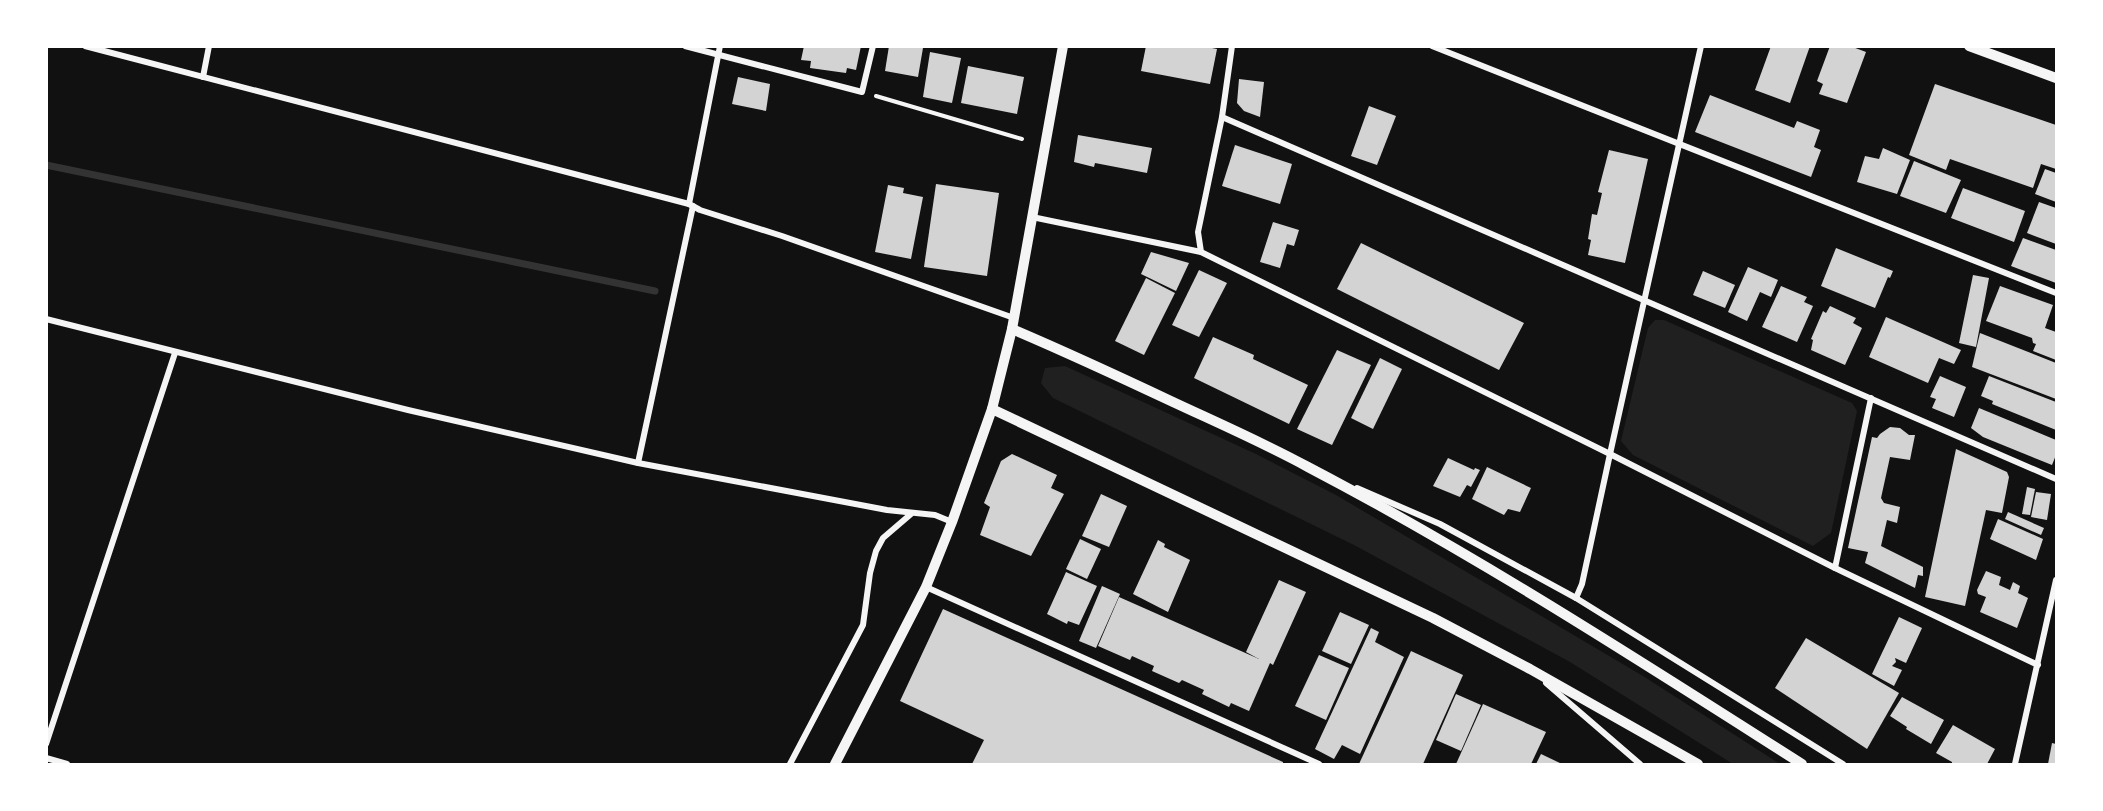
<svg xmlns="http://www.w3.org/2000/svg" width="2103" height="811" font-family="'IBM Plex Serif',serif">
<rect width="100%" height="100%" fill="#111"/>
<g fill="#202020">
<polygon points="1655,320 1664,320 1852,403 1857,411 1831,533 1813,546 1633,455 1621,441 1648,328"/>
<polygon points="1065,366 1256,454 1336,495 1643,676 1780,764 1733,764 1570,662 1354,545 1053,398 1041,383 1045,368"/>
</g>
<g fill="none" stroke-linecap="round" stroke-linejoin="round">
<polyline stroke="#333" stroke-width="7" points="46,165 655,291"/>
</g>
<g fill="#d3d3d3">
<polygon points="804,46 861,46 856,70 847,68 846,73 810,68 811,61 801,60"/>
<polygon points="889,46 923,48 918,77 885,71"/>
<polygon points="1146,46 1202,46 1217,49 1210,84 1141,71"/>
<polygon points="1771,46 1810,46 1790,103 1755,90"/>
<polygon points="1830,46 1850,46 1866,52 1847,103 1819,94 1823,84 1817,81"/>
<polygon points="930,52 961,58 952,103 923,97"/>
<polygon points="968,66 1024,77 1017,114 961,103"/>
<polygon points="738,77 770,84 766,111 732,104"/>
<polygon points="1239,79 1264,82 1260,117 1244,111 1237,103"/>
<polygon points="1935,84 2056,125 2056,169 2041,164 2033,188 1950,159 1946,170 1909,155"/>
<polygon points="1710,95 1794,128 1797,121 1820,130 1814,147 1821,150 1811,177 1695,132"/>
<polygon points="1369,106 1396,116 1377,165 1351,156"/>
<polygon points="1078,135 1152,148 1147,173 1095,163 1094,167 1074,162"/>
<polygon points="1235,145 1292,164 1280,204 1222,186"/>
<polygon points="1883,148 1910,160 1897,194 1857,182 1865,156 1879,159"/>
<polygon points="1609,150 1648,159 1625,263 1588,255 1591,240 1588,239 1592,214 1597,215 1602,193 1598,192"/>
<polygon points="1914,161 1961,180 1946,213 1900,196"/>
<polygon points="2045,169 2056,173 2056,202 2035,194"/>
<polygon points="936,184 999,193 987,276 924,267"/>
<polygon points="888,185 904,188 903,193 923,197 911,259 875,252"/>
<polygon points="1963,188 2025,211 2014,242 1951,218"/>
<polygon points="2039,202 2056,208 2056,244 2027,233"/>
<polygon points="1273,222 1299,230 1294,246 1287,244 1280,268 1260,262"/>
<polygon points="2023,238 2056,250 2056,283 2011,266"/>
<polygon points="1361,243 1524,323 1499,370 1337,289"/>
<polygon points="1836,248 1893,271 1890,278 1888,277 1875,308 1821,286"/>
<polygon points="1151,252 1189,263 1176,291 1141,274"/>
<polygon points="1748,267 1778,280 1771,297 1760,292 1747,321 1728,312"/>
<polygon points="1199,270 1227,283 1199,337 1172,325"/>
<polygon points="1703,271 1735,285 1725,308 1693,295"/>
<polygon points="1973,275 1989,278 1976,347 1959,343"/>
<polygon points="1146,278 1175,293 1144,355 1115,341"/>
<polygon points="1781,286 1807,297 1804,302 1813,306 1797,342 1762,327"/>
<polygon points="2000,286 2053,305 2045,328 2056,332 2056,360 2033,351 2036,344 2033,343 2032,338 1986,321"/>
<polygon points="1830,306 1856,318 1853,323 1862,328 1845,365 1811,350 1813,340 1811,339 1823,311 1826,313"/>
<polygon points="1886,317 1961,350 1954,364 1939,358 1928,383 1869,357"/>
<polygon points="1980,333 2056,363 2056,399 1972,367"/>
<polygon points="1213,337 1254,355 1253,359 1308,385 1289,424 1194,378"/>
<polygon points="1337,350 1371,365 1332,445 1297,429"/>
<polygon points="1380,358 1402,369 1373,429 1351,418"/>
<polygon points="1940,376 1966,387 1954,417 1932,408 1936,399 1930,397"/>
<polygon points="1989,376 2056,402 2056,430 1992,404 1993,401 1981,396"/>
<polygon points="1979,408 2056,440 2056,455 2052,465 1983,437 1971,428"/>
<polygon points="1890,427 1900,428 1909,435 1915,435 1910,460 1890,457 1881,498 1884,503 1900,507 1897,523 1887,520 1881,546 1923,567 1923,576 1918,575 1915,588 1865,563 1868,552 1848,548 1872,437 1877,438 1880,434"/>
<polygon points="1956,449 2007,472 2009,477 2002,513 1986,510 1965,606 1925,597"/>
<polygon points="1012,454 1057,475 1051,488 1064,494 1031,556 980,535 990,507 984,503 1001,461"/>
<polygon points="1448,458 1474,470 1475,468 1480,470 1471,487 1467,485 1460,497 1433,486"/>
<polygon points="1487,467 1531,488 1520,512 1508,509 1504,515 1472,499"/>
<polygon points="2027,487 2035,489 2030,515 2022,514"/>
<polygon points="2036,492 2051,494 2047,520 2031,517"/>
<polygon points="1101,494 1127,506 1109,547 1082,536"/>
<polygon points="2008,512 2044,528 2041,535 2005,519"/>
<polygon points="1998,519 2043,539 2036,560 1990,539"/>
<polygon points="1080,539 1101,549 1087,579 1066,569"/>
<polygon points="1158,540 1165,544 1164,547 1190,560 1168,612 1133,594"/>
<polygon points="1986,571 2001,577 1999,585 2010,590 2013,582 2020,586 2018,593 2028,598 2017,628 1980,612 1986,597 1978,594 1977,590"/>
<polygon points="1066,572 1097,586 1079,625 1068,621 1067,624 1047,614"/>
<polygon points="1279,580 1306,592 1273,665 1270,663 1249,711 1231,703 1229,707 1202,694 1204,690 1182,680 1179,683 1152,671 1154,666 1132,656 1130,660 1098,646 1119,597 1259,659 1246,652"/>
<polygon points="1102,586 1120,594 1096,648 1079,641"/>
<polygon points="943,609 1283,762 1283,764 972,764 984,740 900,701"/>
<polygon points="1340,612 1369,625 1351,664 1322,651"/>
<polygon points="1899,617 1922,628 1906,663 1895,658 1896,662 1892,666 1902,670 1894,686 1872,674"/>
<polygon points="1371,628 1379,632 1375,642 1404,657 1360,754 1342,745 1334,759 1315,749"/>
<polygon points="1806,638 1899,693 1867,749 1775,688"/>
<polygon points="1411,651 1463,675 1423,764 1359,764"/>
<polygon points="1319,655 1349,668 1326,720 1295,706"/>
<polygon points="1456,694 1481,705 1461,751 1436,740"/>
<polygon points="1902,697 1944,720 1931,744 1906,729 1907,727 1890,716"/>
<polygon points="1483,704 1546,732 1531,764 1456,764"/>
<polygon points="1953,725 1995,749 1987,764 1952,764 1952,762 1936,753"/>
<polygon points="2052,743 2056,744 2056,764 2048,764"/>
<polygon points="1541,754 1562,764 1536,764"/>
</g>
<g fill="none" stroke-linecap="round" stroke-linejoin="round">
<polyline stroke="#f5f5f5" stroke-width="4" points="876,96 1022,139"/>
<g stroke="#f5f5f5" stroke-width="6">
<polyline points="85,46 689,204 700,210 782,236 1014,318"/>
<polyline points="685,46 862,92 873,46"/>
<polyline points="1232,46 1222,117 1198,232 1201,252 1610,454 1701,46"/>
<polyline points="1432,46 2056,293"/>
<polyline points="203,77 209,46"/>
<polyline points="1222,117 2056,479"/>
<polyline points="689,204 720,46"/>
<polyline points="1032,217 1201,252"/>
<polyline points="46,319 408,410 638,463 887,510 935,515 952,522"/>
<polyline points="638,463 693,206"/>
<polyline points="1357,488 1440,524 1576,598 1843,764"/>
<polyline points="1835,568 1871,398"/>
<polyline points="926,587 1319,764"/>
<polyline points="1576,598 1582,584 1610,454 1835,568 2038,665"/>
<polyline points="1546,683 1640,764"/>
<polyline points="46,744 175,353"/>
<polyline points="46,758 67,764"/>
<polyline points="790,764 863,625 870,573 876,551 883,538 911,514"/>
<polyline points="2015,764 2056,580"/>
</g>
<g stroke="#f5f5f5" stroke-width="10">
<polyline points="1969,46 2056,78"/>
<path d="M1012,329c54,23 108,48 161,73 45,21 91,41 135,65 170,89 332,194 494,297"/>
<polyline points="992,409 1433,618 1530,669 1698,764"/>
<polyline points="835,764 926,587 952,522 992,409 1012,329 1063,46"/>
</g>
</g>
<rect width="2103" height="811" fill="none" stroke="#ffffff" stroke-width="96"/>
</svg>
